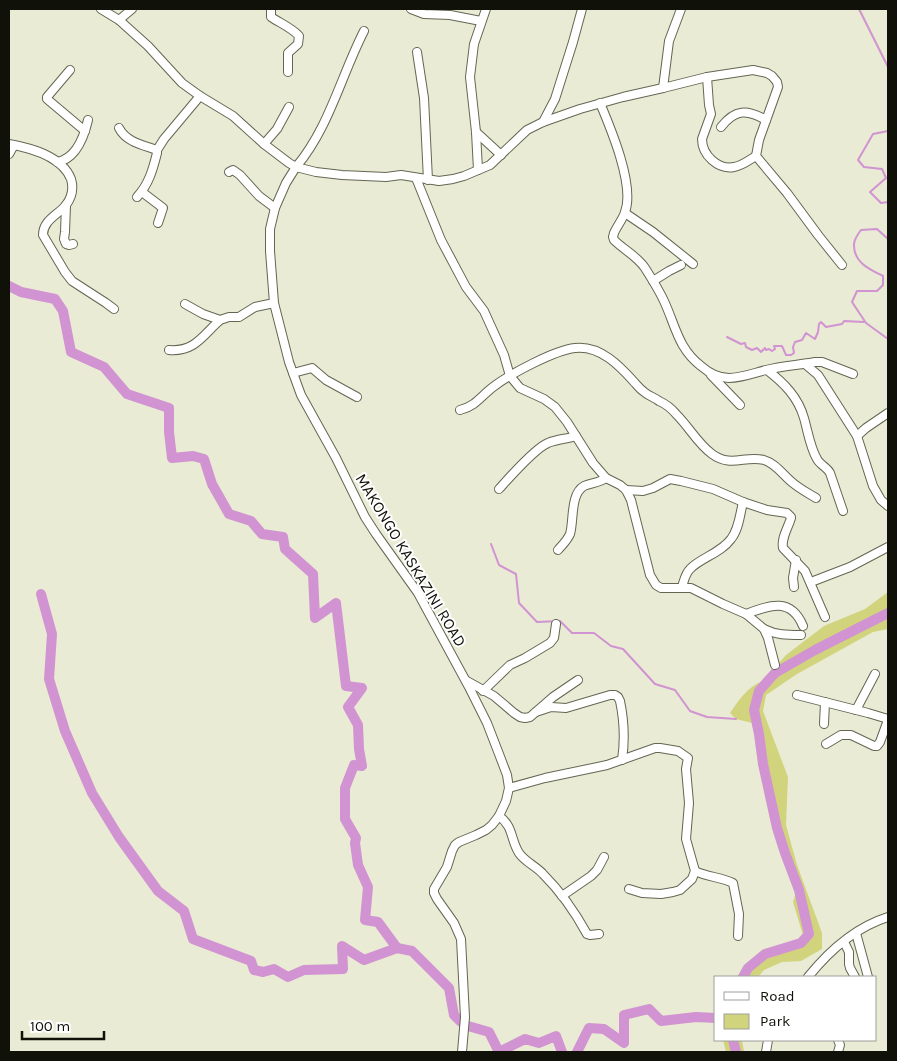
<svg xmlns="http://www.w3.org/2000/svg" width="897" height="1061" font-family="Karla,sans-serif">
<rect width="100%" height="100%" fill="#e9ebd4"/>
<g fill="#d1d47d">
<path d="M888,592v37l-15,3 -76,42 -31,21 -3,16 25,66 -2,48 11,40 25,68v16l-21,12 -19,1 -18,8 -6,7h-15l18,-21 44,-14 -12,-40 5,-16 -21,-55 -6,-42 -7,-13v-17l-12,-36 -16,-4 -6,-6c9,-13 17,-26 33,-32l23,-26 38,-29 41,-17z"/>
<polygon points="723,1040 742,1040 744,1052 726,1052"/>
</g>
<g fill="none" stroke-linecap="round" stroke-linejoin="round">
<g stroke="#d193d1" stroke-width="2">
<polyline points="859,9 888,67"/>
<polyline points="888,131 873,134 858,160 864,167 882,169 886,178 870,192 881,203 888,202"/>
<path d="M888,239l-11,-10 -16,1c-3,4 -7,10 -7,14 -1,18 15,25 29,32v9l-6,6h-20l-5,11 14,21 22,16"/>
<polyline points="727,337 741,344 745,343 746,347 752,350 757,348 761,352 765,348 766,350 769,349 772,351 775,349 774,346 782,346 786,355 791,355 794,353 793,347 795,342 802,340 806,333 815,339 818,332 819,324 821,322 826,327 842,324 844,321 864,322"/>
<polyline points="491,544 499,565 516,574 519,603 537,622 560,621 572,633 594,633 611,646 623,649 655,684 675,690 690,711 707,717 736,719"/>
</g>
<g stroke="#d193d1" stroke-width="10">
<polyline points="9,286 21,292 55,299 63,311 71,352 104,367 127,394 169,408 169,432 172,458 193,456 204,459 212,484 229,514 251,521 262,534 283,537 285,549 313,574 315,618 336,603 346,686 362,688 348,707 358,725 359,749 362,766 354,765 345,788 345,819 356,838 355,843 358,865 368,887 365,920 378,922 397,948"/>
<polyline points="41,594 52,634 49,679 65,731 92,793 119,837 158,891 184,911 193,939 251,961 254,970 263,972 274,969 288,977 304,970 343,969 342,946 364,960 397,948 412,951 449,988 454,1015 460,1021 468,1026 489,1032 499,1052 525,1039 539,1043 556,1036 562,1052"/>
<polyline points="743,977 748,968 765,954 801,943 809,934 799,890 785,853 777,828 763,764 759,734 754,710 759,691 775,673 815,650 888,613"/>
<polyline points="733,1040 736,1052"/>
<polyline points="577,1052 589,1028 604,1029 624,1043 624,1015 649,1009 661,1021 696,1017 716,1018"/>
</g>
<defs>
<g id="minor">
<polyline points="101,9 119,20 148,46 182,83 200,96 233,116 264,144 289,163 296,167 286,183 275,208 270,229 270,251 274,303 289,362 301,395 336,458 365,517 376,534 418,593 469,687 487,723 499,754 507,775 509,788 506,801 499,816 492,825 486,830 476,835 459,842 455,845 452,851 447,867 434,889 434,893 437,899 454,923 461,939 465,1017 462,1052"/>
<path d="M271,9v8c9,6 21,11 28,19l-1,8 -10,9v19"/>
<polyline points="411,9 424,14 450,15 481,21"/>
<polyline points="119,20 132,9"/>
<path d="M364,31c-23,45 -35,97 -68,136l20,5 26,3 44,2 15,-2 38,6 14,-2 11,-3 26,-11 37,-35 16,-8 37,-13 43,-12 40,-9 44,-11 46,-7 14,3 5,3 5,6 1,5 -19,53 -3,16 31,37 31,42 24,30"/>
<polyline points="417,52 424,98 428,180"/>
<polyline points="70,70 47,97 47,99 85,131"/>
<path d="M707,77l2,28 2,9 -9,25c0,16 16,31 32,28 8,-1 15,-7 22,-11"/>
<polyline points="663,88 669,41 681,9"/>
<path d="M600,103c11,26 35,83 25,109 -2,7 -8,14 -11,21l-1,4 1,3c10,10 23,16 31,28 7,11 14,22 19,33 12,26 14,47 37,65 8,7 17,12 28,12 12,0 25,-5 37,-8 16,-4 33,-5 49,-8h7l31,12"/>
<polyline points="543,122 555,99 573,42 582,9"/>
<path d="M721,127c14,-18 26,-18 45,-7"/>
<path d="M119,128c7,14 24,17 38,22"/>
<polyline points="476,132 501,155"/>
<path d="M9,144c22,4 53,12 62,35 3,10 1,18 -5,26 -8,10 -23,15 -23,30l22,37 7,9 34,22 8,6"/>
<polyline points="264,144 277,129 289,107"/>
<polyline points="9,154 14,145"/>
<path d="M57,162c19,-3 27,-25 31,-42"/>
<polyline points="478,170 476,132 470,77 474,44 486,9"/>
<polyline points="229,172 233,170 240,175 259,196 275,208"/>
<path d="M416,178l25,62 25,47 18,24 20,44 6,21 10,12 24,11 11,8 12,15 26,41 13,15 14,7 6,5 5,10 3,12 16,63 6,10 5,3h30l32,16 23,10c24,-9 45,-17 57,12"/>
<polyline points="142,192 163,208 158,223"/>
<path d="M137,197c12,-13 16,-28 20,-44v-3l7,-11 36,-43"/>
<polyline points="66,205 65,232 64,239 66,244 69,245 73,244"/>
<polyline points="625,213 653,232 693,264"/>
<polyline points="653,281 669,271 681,265"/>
<polyline points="185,304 203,314 220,320"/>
<path d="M169,350c26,2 34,-15 51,-30l9,-3h10l16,-10 19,-4"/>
<polyline points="805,364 818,375 857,436 873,486 881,500 888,506"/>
<path d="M767,370c17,13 31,27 37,48 4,14 6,29 13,41 3,6 10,8 13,14l13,38"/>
<polyline points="293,373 312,368 326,380 357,397"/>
<polyline points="711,375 740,405"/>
<path d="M460,410c16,-4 21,-14 33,-23 17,-13 62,-37 82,-39 25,-3 45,18 60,35 3,3 5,6 8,8 5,5 11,6 16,10 7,3 13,8 18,14 12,12 21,29 35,39 19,14 33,1 52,6 11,3 20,16 29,23 7,6 15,10 23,15"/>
<polyline points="857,436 866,428 888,413"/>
<path d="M499,489c10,-11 36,-41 49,-46 9,-4 19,-4 28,-7"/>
<path d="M626,490l17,1 10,-3 17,-9 11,2 32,8 30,13 24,8 20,3 4,4v1c-3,10 -10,20 -8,30l22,23 20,46"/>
<path d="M558,550c4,-5 9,-9 12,-16 4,-13 0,-40 14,-48 7,-3 15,-3 22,-8"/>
<polyline points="811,582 850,567 888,547"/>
<path d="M682,587c2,-6 3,-13 8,-18 10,-11 31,-16 41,-30 8,-10 9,-25 12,-37"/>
<polyline points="794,587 793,578 796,560"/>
<polyline points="746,614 764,629 768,638 775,665"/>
<path d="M764,629c12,6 23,6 37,6"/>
<polyline points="467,681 494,696 514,713 520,717 525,718 530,717 553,697 578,680"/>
<polyline points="483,691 510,665 525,658 550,643 554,638 556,624"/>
<polyline points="797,695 868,713 888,719"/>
<polyline points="856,710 875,674"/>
<path d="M536,712l15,-5 15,1 44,-13h5l3,2 2,4c4,19 5,39 2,59"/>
<polyline points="824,724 825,702"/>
<polyline points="826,744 841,735 851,735 874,746 877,746 880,742 888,720"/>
<polyline points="509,788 545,778 607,765 655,748 660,748 678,751 688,758 686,769 689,803 686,839 695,871 692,879 680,890 673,892 661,894 642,893 629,889"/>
<path d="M499,816c15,11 11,23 20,37 6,9 17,13 24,21 17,17 32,38 44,60l3,1 9,-1"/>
<path d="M695,871c12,6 26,6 38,12l6,31 -1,22"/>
<polyline points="562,896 591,876 597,870 604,857"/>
<polyline points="856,933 868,977"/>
<polyline points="844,942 849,952 849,964 850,968 855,977"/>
<path d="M808,977c21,-26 48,-50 80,-60"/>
<polyline points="838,1040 840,1045 838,1052"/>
<polyline points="766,1052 768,1040"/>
</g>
</defs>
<use href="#minor" stroke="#646653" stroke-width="10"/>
<use href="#minor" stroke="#fff" stroke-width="8"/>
</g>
<g text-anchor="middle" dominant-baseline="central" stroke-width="4" stroke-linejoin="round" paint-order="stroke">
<g font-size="16" fill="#101109" stroke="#fff">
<text transform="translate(411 560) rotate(59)">MAKONGO KASKAZINI ROAD</text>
</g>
</g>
<rect width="897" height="1061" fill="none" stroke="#101109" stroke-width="20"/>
<rect x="714" y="976" width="162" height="65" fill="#ffffff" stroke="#9fa09d"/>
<rect x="724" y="992" width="25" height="8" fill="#ffffff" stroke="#9fa09d"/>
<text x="760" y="1001" font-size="15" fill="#101109">Road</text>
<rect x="724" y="1014" width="25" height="15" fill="#d1d47d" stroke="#9fa09d"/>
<text x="760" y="1026" font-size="15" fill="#101109">Park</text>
<path d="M22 1031v8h82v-8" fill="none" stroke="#101109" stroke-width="2.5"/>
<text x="30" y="1031" font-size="15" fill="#101109" stroke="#ffffff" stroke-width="4" paint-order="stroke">100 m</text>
</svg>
